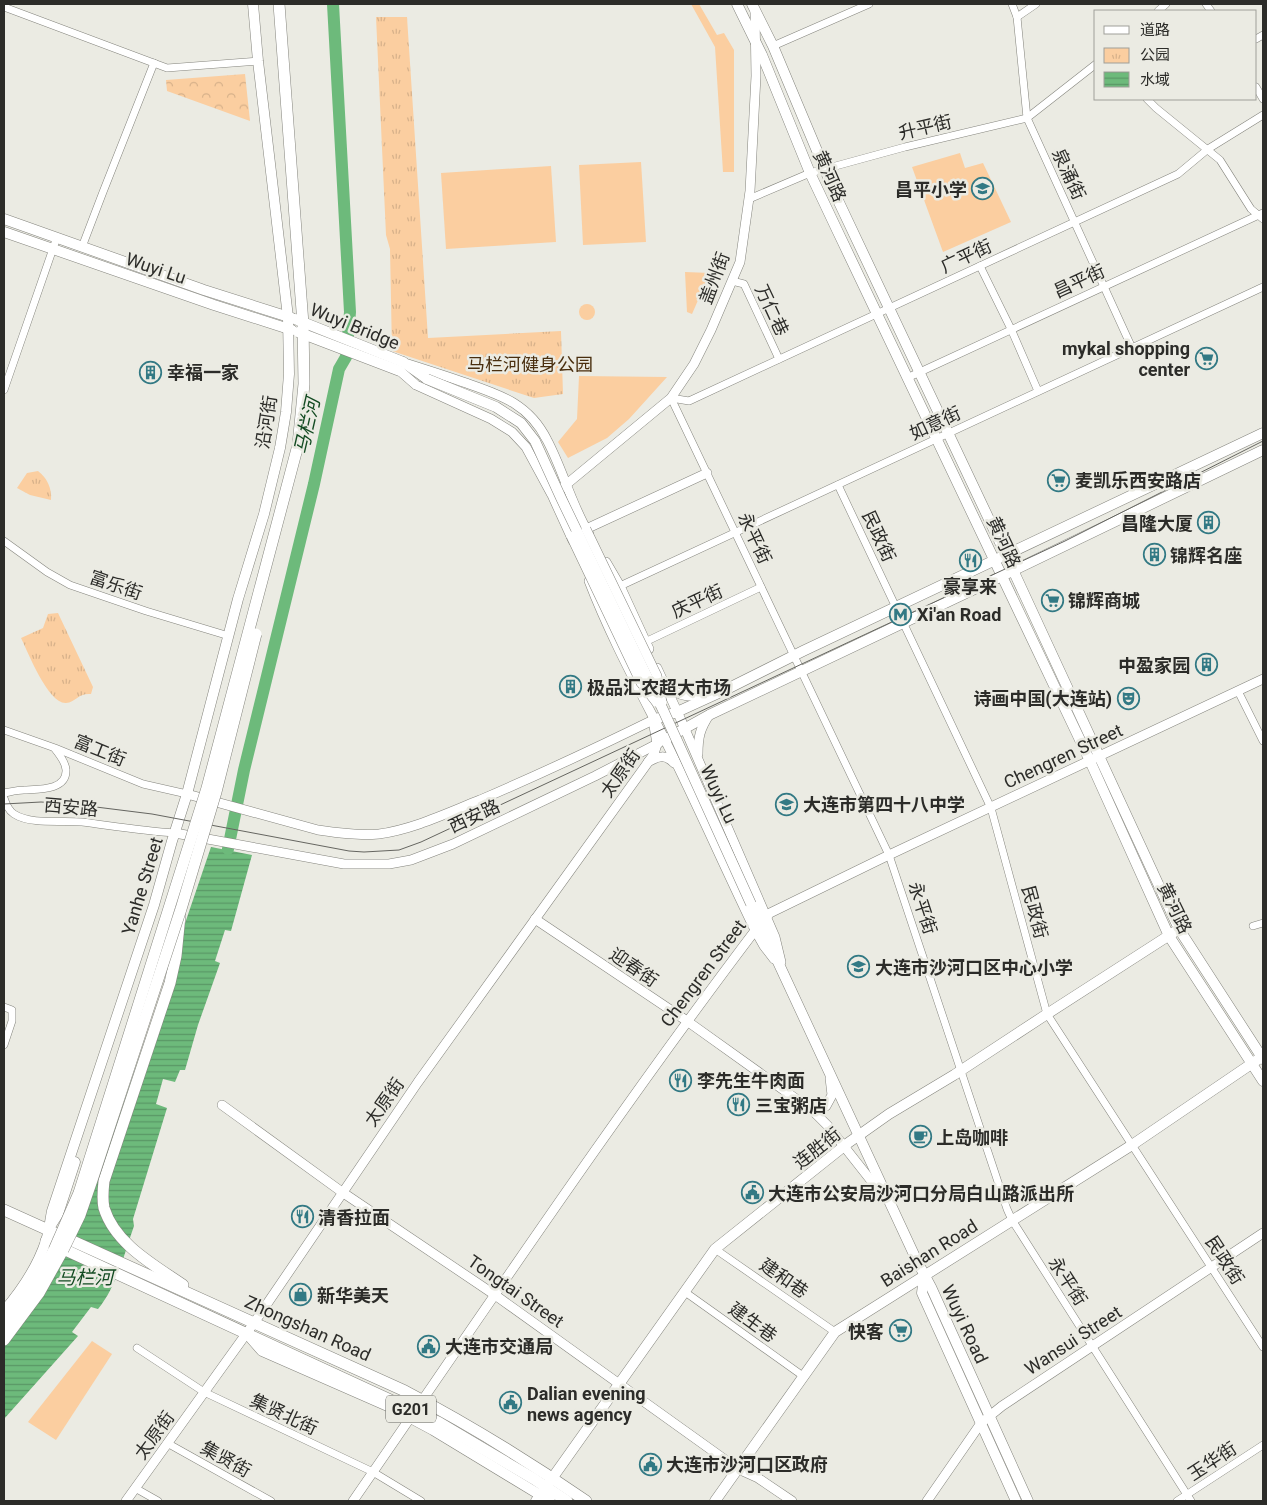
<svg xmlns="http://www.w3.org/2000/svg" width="1267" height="1505" font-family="Roboto,'Noto Sans SC',sans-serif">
<defs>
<pattern id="forest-crowns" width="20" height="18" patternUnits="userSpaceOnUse" patternTransform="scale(1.25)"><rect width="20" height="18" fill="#fbcea0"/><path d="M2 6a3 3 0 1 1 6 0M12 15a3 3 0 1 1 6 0" fill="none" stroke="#d7b18a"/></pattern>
<pattern id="park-tufts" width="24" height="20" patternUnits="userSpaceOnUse" patternTransform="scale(1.25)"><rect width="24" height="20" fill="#fbcea0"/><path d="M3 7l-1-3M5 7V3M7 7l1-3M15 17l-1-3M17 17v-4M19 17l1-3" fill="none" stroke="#d7b18a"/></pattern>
<pattern id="water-rules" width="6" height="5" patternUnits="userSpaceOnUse" patternTransform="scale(1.25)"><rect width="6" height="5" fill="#6dba7b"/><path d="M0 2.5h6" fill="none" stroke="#5a9765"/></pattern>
</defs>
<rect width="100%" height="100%" fill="#ebebe3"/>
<g fill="#fbcea0">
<polygon points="691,4 699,4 717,35 724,33 734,50 734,172 723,172 715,47"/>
<polygon points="960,153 965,168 983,163 1011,222 943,252 912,167"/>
<polygon points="641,162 646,242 583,245 579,165"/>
<polygon points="551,166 556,242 446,249 441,173"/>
<polygon points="685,272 710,273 692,314 687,312"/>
<circle cx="587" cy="312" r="8"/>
<polygon points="579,376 667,377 629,419 607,438 568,458 558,442 577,419"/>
<polygon points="92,1341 112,1354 56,1440 28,1422"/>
</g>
<polygon fill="url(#forest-crowns)" points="245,74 250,121 167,91 166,80"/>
<g fill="url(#park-tufts)">
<polygon points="376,17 407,17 428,338 561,331 563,394 534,398 392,351 390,249 386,235"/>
<path d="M38,471c9,7 14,17 13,29l-21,-5 -13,-7 10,-15z"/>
<path d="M58,613l35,74 -2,7c-13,-1 -15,8 -25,9 -18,1 -38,-51 -45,-65l22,-10 5,-14z"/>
</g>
<path fill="url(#water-rules)" d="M211,847l41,8 -21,76 -6,-1 -10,31 5,2 -22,62 -13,45h-5l-5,12 -12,-3 -7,25 11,4 -34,111 1,7c-10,28 -17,60 -36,83l-7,-2 -19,25 6,4 -74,83v-80l84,-131z"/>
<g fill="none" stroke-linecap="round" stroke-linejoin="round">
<polyline stroke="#6dba7b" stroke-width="12" points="228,849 244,770 314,484 339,369 346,357 350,312 333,4"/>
<defs>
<g id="minor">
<polyline points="1012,4 1017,17 1027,118 1132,348"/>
<polyline points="1206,4 1211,11"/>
<polyline points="4,7 167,68 258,61"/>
<polyline points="1158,11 1166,4"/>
<polyline points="1017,17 1036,4"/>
<polyline points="1256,39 1263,35"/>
<polyline points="773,46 869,4"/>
<polyline points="1256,87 1263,99"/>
<polyline points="1147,99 1156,108 1220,160 1251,209 1263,219"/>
<polyline points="749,199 810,173 905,147 1027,118 1096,64"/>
<polyline points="82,247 103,192 154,63"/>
<polyline points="980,266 1011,329 1038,391"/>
<polyline points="732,281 744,284 779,359"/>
<polyline points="907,378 1263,213"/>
<polyline points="4,390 57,237"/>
<polyline points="671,398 889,855 1007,1209 1012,1220 1191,1501"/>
<polyline points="671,398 689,401 1178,174 1208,149 1263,115"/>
<polyline points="838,485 991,808 1047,1014 1263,1347"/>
<polyline points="4,541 47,572 70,585 146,611 229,636"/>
<polyline points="620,586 1263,287"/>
<polyline points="645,642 761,587"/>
<polyline points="1238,691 1263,741"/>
<polyline points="4,730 55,748 143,784 187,794"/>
<path d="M4,793c6,-1 13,-3 20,-3 13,-1 43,1 42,-20 0,-7 -7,-16 -11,-21"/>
<path d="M4,798c2,6 4,12 10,16 17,11 48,6 68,8 31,4 61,9 93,11"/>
<polyline points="1253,926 1263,923"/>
<polyline points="4,1007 12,1010 12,1021 4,1045"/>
<polyline points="715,1249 835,1332"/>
<polyline points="685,1292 803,1376"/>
<polyline points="137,1348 204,1392 373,1472 421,1501"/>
<polyline points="167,1443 271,1501"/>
<polyline points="135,1488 158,1501"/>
<polyline points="1177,1501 1263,1445"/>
</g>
<g id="tertiary">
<path d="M408,364c19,6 38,12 58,19 35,12 63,21 81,57 16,30 24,64 42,94"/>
<polyline points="400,371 416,385 491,419 512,432 526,447 552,495 573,541"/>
<polyline points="562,488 671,398 694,364 711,330 740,262 750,191 756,76 755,13"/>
<polyline points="586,529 707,473"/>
<polyline points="606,562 620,586 649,649"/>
<path d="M589,581c21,55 50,108 77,161 31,62 59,126 89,188l9,16 10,13"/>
<polyline points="657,668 681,720 775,937 781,962"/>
<path d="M667,684c14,16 25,13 44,9"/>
<path d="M698,754c0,-17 2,-25 11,-39"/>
<path d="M648,762c10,-6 18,-8 26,1"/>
<path d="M187,794l131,36c20,3 41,6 61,4 35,-5 68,-21 101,-34 58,-25 116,-52 173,-80"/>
<polyline points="175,833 344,864 389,864 411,860 453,844 595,776 659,743"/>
<polyline points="535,919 687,1021 813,1111 828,1126 884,1197"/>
<polyline points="222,1105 342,1192 495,1295 738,1469 758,1478 792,1501"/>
<polyline points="813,1111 826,1106 832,1095 830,1078"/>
<polyline points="126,1501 254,1323 418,1082 654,754 657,744 653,720"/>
<path d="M353,1501c134,-194 265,-390 407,-577l10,-11 119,-58 374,-176"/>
<polyline points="927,1501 981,1423 1002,1406 1263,1233"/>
</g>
<g id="secondary">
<polyline points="4,219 204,290 292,318"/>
<polyline points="4,232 214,305 292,330"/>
<polyline points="403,362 427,379"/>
<polyline points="751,904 917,1261 931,1287 1028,1501"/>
<polyline points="51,1225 58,1214 75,1162"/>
<polyline points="924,1276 922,1293 1016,1501"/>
<path d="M4,1311c18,-21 33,-43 42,-70 3,-9 4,-20 6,-30l102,-306 18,-64 15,-47 51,-195 26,-85 16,-66 6,-36 3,-38 -1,-57 -30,-256 -5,-57"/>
<polyline points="536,1501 715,1249 848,1143 889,1114 954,1075 1047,1014 1179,929"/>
<polyline points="715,1501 835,1332 1132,1145 1263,1056"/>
</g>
<g id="primary">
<polyline points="737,4 762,55 810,173 837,230 1090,761 1169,936 1263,1081"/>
<polyline points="752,4 773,46 836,196 1013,570 1179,929 1263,1059"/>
<polyline points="653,720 677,712 723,691 803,651 1263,433"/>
<polyline points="664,740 709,715 1002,576 1263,450"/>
<polyline points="248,1335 262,1351 392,1408 433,1430 550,1501"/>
</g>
<g id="trunk">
<path d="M180,916l-4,40 -6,27 -66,198c-1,9 -2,18 0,27 11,36 50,57 79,77"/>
<path d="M4,1210l401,181c63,33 123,70 181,110"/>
<polyline points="46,1241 438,1422 534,1479 567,1501"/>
<polyline points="4,1325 31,1290 54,1250"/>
<polyline points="4,1340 39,1293 63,1250"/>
</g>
</defs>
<use href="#minor" stroke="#84847d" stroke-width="8"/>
<use href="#tertiary" stroke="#84847d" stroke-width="10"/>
<use href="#secondary" stroke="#84847d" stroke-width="11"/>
<use href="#primary" stroke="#84847d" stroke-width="11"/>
<use href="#trunk" stroke="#84847d" stroke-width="12"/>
<use href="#minor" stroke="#fff" stroke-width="7"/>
<use href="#tertiary" stroke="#fff" stroke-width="9"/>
<use href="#secondary" stroke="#fff" stroke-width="10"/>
<use href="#primary" stroke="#fff" stroke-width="10"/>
<use href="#trunk" stroke="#fff" stroke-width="11"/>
<polyline stroke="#656560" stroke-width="1" points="4,804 41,802 72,804 152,814 349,851 364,852 399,850 421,842 1065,541 1263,441"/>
<defs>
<g id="tertiary-bridge">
<polyline points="586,529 657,676 662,702"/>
<polyline points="571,536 641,683 656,702"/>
</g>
<g id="secondary-bridge">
<polyline points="295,319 403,362"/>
<polyline points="298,332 400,371"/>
<polyline points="427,379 496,407 521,423 535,441 561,498 664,712 751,904"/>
</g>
<g id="trunk-bridge">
<polyline points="54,1250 79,1193 207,788 298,445 304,384 303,324 279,4"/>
<polyline points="63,1250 80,1215 92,1180 181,909 216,792 256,634"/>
</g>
</defs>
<use href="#tertiary-bridge" stroke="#84847d" stroke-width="10" stroke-linecap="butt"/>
<use href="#secondary-bridge" stroke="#84847d" stroke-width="11" stroke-linecap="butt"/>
<use href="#trunk-bridge" stroke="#84847d" stroke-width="12" stroke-linecap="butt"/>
<use href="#tertiary-bridge" stroke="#fff" stroke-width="9"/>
<use href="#secondary-bridge" stroke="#fff" stroke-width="10"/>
<use href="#trunk-bridge" stroke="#fff" stroke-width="11"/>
</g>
<defs>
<symbol id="school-ring" viewBox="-11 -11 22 22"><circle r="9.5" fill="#ebebe3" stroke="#327984" stroke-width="1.5"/><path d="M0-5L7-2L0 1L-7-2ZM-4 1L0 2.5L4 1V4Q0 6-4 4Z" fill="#327984"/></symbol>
<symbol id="supermarket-ring" viewBox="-11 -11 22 22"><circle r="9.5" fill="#ebebe3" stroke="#327984" stroke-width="1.5"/><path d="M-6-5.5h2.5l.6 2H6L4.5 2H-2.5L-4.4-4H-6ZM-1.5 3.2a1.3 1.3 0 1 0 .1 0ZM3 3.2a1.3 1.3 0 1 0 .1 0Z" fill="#327984"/></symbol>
<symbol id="building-ring" viewBox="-11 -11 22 22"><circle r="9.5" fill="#ebebe3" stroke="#327984" stroke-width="1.5"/><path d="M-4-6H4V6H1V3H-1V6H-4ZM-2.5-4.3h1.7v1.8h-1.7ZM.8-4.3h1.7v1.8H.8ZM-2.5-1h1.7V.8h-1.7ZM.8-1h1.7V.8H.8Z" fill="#327984"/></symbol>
<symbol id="restaurant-ring" viewBox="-11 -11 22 22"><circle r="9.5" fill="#ebebe3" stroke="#327984" stroke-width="1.5"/><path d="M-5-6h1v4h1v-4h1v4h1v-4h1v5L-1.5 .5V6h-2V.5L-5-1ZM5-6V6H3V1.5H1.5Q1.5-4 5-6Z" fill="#327984"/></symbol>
<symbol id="metro-ring" viewBox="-11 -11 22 22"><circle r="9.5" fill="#ebebe3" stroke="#327984" stroke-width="1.5"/><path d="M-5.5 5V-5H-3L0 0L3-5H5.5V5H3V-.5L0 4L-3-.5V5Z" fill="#327984"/></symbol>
<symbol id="theatre-ring" viewBox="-11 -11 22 22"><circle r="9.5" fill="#ebebe3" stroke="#327984" stroke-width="1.5"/><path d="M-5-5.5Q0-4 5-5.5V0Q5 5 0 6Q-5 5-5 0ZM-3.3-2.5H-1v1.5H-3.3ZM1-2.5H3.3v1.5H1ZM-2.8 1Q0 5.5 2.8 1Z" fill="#327984"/></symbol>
<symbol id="cafe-ring" viewBox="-11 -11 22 22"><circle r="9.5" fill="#ebebe3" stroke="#327984" stroke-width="1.5"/><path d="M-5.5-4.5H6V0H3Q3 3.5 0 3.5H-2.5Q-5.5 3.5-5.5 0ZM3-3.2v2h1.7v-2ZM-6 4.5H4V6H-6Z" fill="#327984"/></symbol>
<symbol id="civic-ring" viewBox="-11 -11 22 22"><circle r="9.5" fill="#ebebe3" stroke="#327984" stroke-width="1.5"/><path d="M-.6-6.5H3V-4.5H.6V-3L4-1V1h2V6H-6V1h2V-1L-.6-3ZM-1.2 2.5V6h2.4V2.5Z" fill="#327984"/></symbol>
<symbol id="shop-ring" viewBox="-11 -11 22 22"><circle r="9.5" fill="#ebebe3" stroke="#327984" stroke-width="1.5"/><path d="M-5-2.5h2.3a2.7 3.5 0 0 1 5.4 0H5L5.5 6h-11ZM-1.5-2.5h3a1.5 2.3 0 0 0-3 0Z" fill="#327984"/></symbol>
</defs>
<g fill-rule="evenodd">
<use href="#school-ring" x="970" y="176" width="25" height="25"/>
<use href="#supermarket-ring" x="1194" y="346" width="25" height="25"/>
<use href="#building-ring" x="138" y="360" width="25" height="25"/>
<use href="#supermarket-ring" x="1046" y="468" width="25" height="25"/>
<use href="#building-ring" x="1196" y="510" width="25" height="25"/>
<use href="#building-ring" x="1142" y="542" width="25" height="25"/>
<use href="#restaurant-ring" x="958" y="548" width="25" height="25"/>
<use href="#supermarket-ring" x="1040" y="588" width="25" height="25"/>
<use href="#metro-ring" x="888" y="602" width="25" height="25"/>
<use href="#building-ring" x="1194" y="652" width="25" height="25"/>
<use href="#building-ring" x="558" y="674" width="25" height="25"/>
<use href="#theatre-ring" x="1116" y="686" width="25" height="25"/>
<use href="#school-ring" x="774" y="792" width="25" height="25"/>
<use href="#school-ring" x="846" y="954" width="25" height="25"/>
<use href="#restaurant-ring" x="668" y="1068" width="25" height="25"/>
<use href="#restaurant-ring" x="726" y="1092" width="25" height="25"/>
<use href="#cafe-ring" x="908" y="1124" width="25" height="25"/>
<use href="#civic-ring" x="740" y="1180" width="25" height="25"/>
<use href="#restaurant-ring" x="290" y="1204" width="25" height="25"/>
<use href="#shop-ring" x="288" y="1282" width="25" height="25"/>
<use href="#supermarket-ring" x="888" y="1318" width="25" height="25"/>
<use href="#civic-ring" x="416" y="1334" width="25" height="25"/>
<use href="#civic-ring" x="498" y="1390" width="25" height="25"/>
<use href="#civic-ring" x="638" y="1452" width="25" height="25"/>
</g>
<g text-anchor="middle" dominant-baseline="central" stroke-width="5" stroke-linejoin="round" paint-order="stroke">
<rect fill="#ebebe3" stroke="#656561" stroke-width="1" x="386" y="1395.5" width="50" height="27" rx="4"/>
<g font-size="16" font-weight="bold" fill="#2c2c29">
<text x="411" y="1409">G201</text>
</g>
<g font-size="18" fill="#2c2c29" stroke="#ebebe3">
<text transform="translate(925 127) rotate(-13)">升平街</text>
<text transform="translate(1069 174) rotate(65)">泉涌街</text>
<text transform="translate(830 176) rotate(66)">黄河路</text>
<text transform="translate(966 256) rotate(-25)">广平街</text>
<text transform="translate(156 268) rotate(19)">Wuyi Lu</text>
<text transform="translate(714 278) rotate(-69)">盖州街</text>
<text transform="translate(1079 281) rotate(-25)">昌平街</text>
<text transform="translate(772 310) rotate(65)">万仁巷</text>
<text transform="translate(355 326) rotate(22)">Wuyi Bridge</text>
<text transform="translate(266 422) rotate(-81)">沿河街</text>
<text transform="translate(935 423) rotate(-25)">如意街</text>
<text transform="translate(879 536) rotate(65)">民政街</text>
<text transform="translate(755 538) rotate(65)">永平街</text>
<text transform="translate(1004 542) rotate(65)">黄河路</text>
<text transform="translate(116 585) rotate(19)">富乐街</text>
<text transform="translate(697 601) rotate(-25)">庆平街</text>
<text transform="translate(100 750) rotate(22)">富工街</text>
<text transform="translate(1063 756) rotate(-25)">Chengren Street</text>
<text transform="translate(620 773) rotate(-55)">太原街</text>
<text transform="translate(719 794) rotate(65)">Wuyi Lu</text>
<text transform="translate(71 807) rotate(5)">西安路</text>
<text transform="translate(474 816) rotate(-25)">西安路</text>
<text transform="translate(142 886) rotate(-73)">Yanhe Street</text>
<text transform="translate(923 908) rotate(72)">永平街</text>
<text transform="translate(1175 908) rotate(64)">黄河路</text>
<text transform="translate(1035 912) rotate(75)">民政街</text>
<text transform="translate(634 967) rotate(34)">迎春街</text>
<text transform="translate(703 973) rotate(-53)">Chengren Street</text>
<text transform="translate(384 1102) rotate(-55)">太原街</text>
<text transform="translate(817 1148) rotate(-38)">连胜街</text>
<text transform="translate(929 1253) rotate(-32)">Baishan Road</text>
<text transform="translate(1225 1260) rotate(57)">民政街</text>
<text transform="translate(784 1278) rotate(35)">建和巷</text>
<text transform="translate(1068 1281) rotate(57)">永平街</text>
<text transform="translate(516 1291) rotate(35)">Tongtai Street</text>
<text transform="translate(753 1322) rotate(36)">建生巷</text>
<text transform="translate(965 1324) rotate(65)">Wuyi Road</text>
<text transform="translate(308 1328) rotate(24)">Zhongshan Road</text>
<text transform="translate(1073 1340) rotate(-33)">Wansui Street</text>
<text transform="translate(284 1414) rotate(25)">集贤北街</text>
<text transform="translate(154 1435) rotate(-54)">太原街</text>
<text transform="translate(226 1459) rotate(29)">集贤街</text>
<text transform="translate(1212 1461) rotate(-33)">玉华街</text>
</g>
<g font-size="18" font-weight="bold" fill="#2c2c29" stroke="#ebebe3" text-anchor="start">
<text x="967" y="189" text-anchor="end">昌平小学</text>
<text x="1190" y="348" text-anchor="end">mykal shopping<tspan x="1190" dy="21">center</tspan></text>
<text x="167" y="372">幸福一家</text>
<text x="1075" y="480">麦凯乐西安路店</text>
<text x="1193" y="523" text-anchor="end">昌隆大厦</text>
<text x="1170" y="555">锦辉名座</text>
<text x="970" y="586" text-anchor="middle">豪享来</text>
<text x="1068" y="600">锦辉商城</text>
<text x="917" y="614">Xi'an Road</text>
<text x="1190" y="665" text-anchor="end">中盈家园</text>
<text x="587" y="687">极品汇农超大市场</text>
<text x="1112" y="698" text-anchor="end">诗画中国(大连站)</text>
<text x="803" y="804">大连市第四十八中学</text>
<text x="875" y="967">大连市沙河口区中心小学</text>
<text x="697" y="1080">李先生牛肉面</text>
<text x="755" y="1105">三宝粥店</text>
<text x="936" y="1137">上岛咖啡</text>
<text x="768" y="1193">大连市公安局沙河口分局白山路派出所</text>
<text x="318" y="1217">清香拉面</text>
<text x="317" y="1295">新华美天</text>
<text x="884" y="1331" text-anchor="end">快客</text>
<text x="445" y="1346">大连市交通局</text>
<text x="527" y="1393">Dalian evening<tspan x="527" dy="21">news agency</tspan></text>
<text x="666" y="1464">大连市沙河口区政府</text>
</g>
<g font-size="18" fill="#492e0e" stroke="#ebebe3">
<text x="530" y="364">马栏河健身公园</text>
</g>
<g font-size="19" font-style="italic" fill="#134b22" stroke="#ebebe3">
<text transform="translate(307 426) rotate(-77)">马栏河</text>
<text x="85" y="1277">马栏河</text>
</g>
</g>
<rect width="1267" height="1505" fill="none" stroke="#2c2c29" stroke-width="10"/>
<rect x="1094" y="10" width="162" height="90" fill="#ebebe3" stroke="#9f9f99"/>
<rect x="1104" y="26" width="25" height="8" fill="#ffffff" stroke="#9f9f99"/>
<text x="1140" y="35" font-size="15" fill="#2c2c29">道路</text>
<rect x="1104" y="48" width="25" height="15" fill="url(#park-tufts)" stroke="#9f9f99"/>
<text x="1140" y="60" font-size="15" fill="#2c2c29">公园</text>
<rect x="1104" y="72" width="25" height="15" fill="url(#water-rules)" stroke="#9f9f99"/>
<text x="1140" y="85" font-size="15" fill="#2c2c29">水域</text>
</svg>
